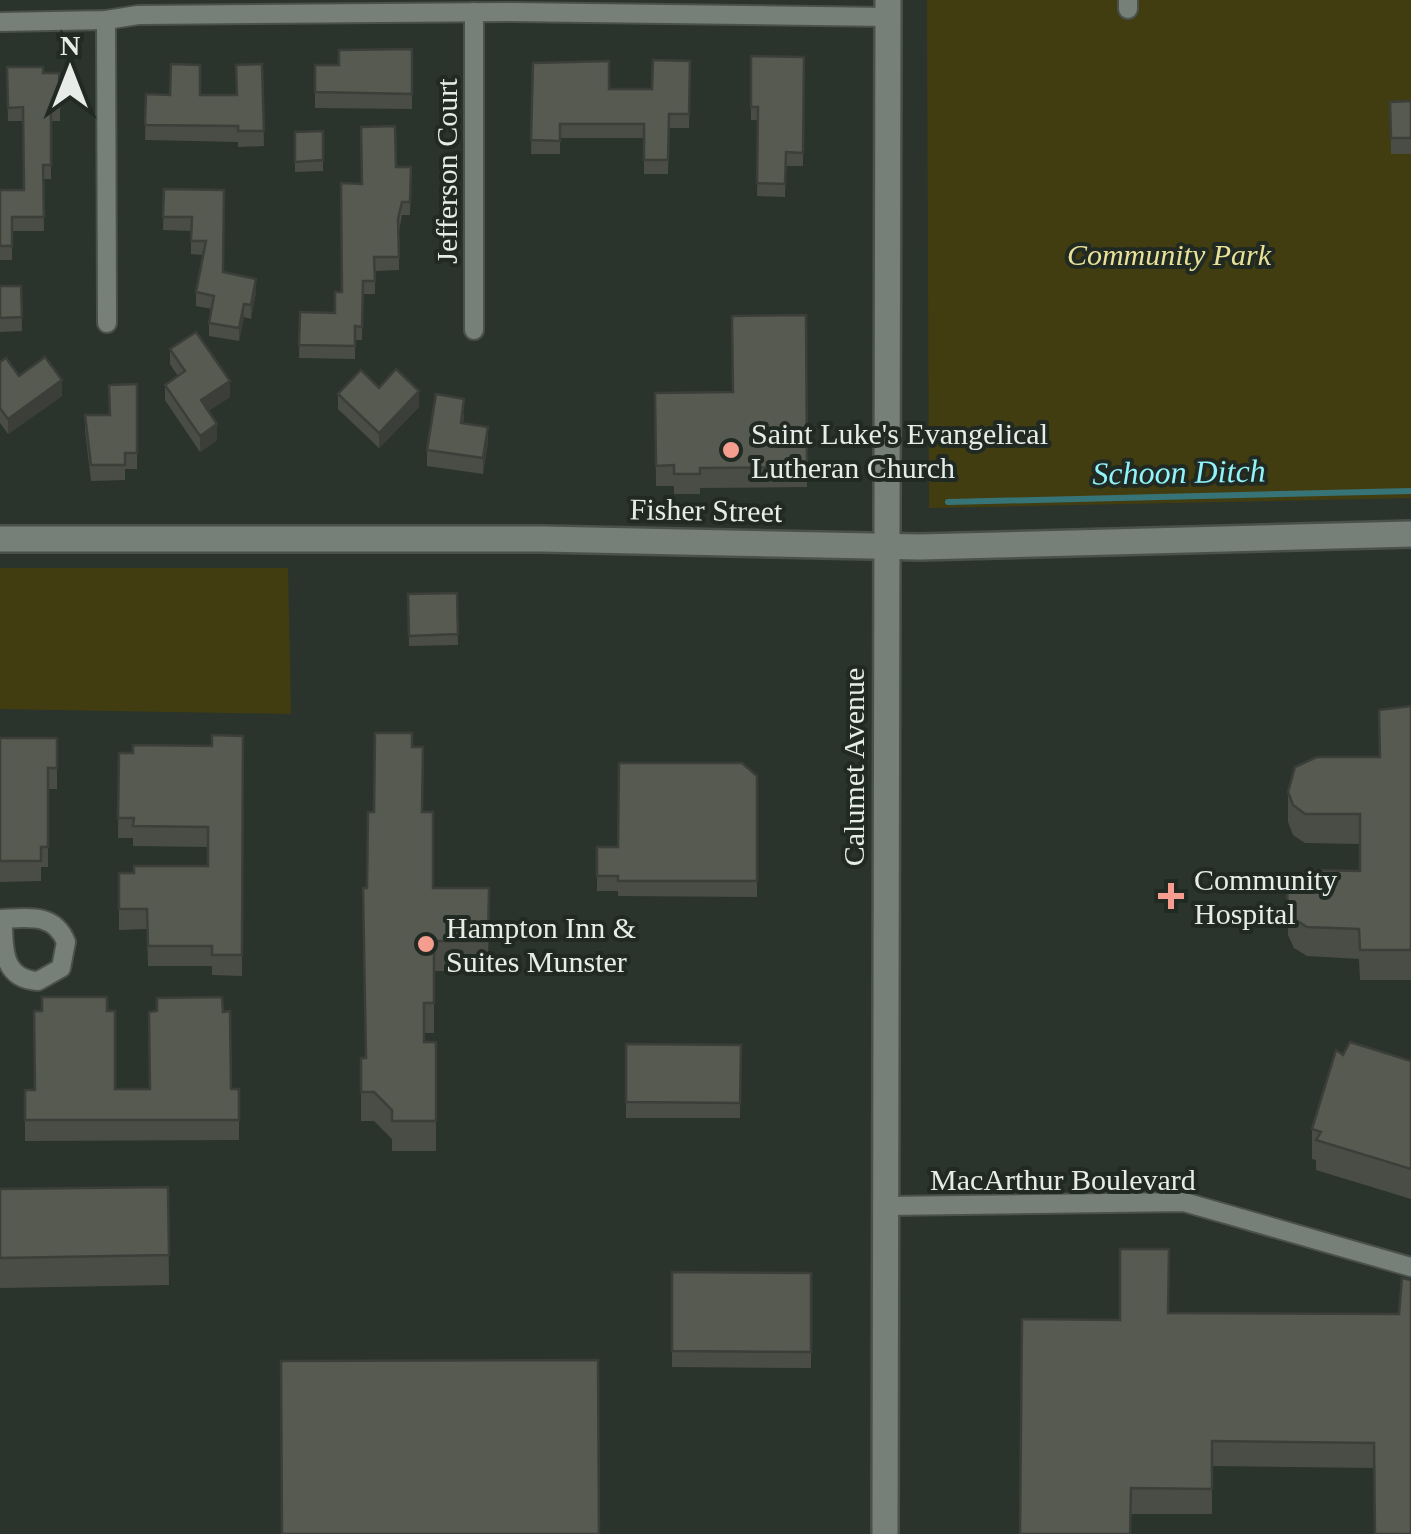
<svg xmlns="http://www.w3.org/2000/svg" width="1411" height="1534" font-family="Georgia,serif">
<rect width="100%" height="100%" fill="#2b332d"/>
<g fill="#423d10">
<polygon points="927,0 1411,0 1411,498 929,508"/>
<polygon points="0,568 288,568 291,714 0,709"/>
</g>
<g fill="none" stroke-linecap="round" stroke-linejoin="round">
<polyline stroke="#377478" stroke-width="6" points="948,502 1411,491"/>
<defs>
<g id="street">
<polyline points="1128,0 1128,9"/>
<polyline points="106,20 107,323"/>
<polyline points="0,22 106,20 138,15 510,12 888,17"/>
<polyline points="474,330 474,12"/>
<path d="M0,919c27,-1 54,-7 66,23l-5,26 -23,13c-36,-2 -35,-34 -35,-62"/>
<polyline points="886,1206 1184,1202 1411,1267"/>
</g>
<g id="secondary">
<polyline points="0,539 543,539 920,547 1411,534"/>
<polyline points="885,1534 888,0"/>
</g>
</defs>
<use href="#street" stroke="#4a514c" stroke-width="22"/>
<use href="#secondary" stroke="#4a514c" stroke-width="30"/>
<use href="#street" stroke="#768078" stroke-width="18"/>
<use href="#secondary" stroke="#768078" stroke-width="25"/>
</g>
<g fill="#4a4d46">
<polygon points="412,49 412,109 315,108 315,65 339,65"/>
<polygon points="751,56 804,57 803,166 786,166 785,197 757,196 758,120 751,120"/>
<polygon points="690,61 689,128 669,128 668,174 644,174 644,138 560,138 560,154 531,154 533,63 609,89 652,89"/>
<polygon points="262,64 264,146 238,147 238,142 145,140 146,94 237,95"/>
<polygon points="7,67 43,73 60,107 60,121 51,121 51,179 43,179 44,231 12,231 12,260 0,260 0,190 24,190 23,121 8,121"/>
<polygon points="1411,101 1411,154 1391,154 1390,102"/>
<polygon points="323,131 323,171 295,172 295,132"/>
<polygon points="396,167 411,167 410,215 402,215 399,231 399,270 375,271 375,294 363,294 362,340 355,340 355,359 299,358 300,312 335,313 342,292 362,184"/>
<polygon points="164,189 224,190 223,273 256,292 251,319 244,317 239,341 209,336 209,323 212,309 196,306 196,292 203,255 191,254 191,231 163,230"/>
<polygon points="0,286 21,286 22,331 0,332"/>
<polygon points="806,315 807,487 700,488 700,494 674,494 674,486 656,486 655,393 733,392"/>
<polygon points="170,349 230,397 208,411 217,440 200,452 165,400 165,385 178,376 170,364"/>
<polygon points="0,362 19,376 62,396 8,434 0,423"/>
<polygon points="137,384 137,469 125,469 125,480 91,481 85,431 85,415 110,415"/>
<polygon points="379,388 419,407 379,448 338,409 338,394"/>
<polygon points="464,414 463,423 488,442 483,474 427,466 427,450"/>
<polygon points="457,593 458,645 409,646 408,594"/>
<polygon points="1411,706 1411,980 1360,980 1359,959 1307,956 1294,948 1288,935 1287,892 1360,871 1360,844 1305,843 1293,835 1288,822 1288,792 1379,757"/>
<polygon points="243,736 242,976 212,975 212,966 148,966 147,929 119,930 119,873 208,866 208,847 133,846 133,838 118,838 119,753 133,753 212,746"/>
<polygon points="0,738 57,738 57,789 48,789 48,867 41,867 41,881 0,882"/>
<polygon points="412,747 433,888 489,888 488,971 434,971 434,1033 424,1033 424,1042 436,1042 436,1151 392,1151 392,1139 374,1121 361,1121 361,1058 365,1058 367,888 374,812"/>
<polygon points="757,776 757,897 618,896 618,891 597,891 597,847 618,847"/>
<polygon points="107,1011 115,1089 150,1089 223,1012 231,1089 239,1089 239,1140 25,1141 25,1090 35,1090"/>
<polygon points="626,1044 741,1045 740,1118 626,1118"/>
<polygon points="1343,1055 1411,1061 1411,1199 1316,1170 1316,1160 1312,1159 1312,1129"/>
<polygon points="168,1187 169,1285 0,1288 0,1189"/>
<polygon points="672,1272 811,1273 811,1368 672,1367"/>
<polygon points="1411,1280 1374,1468 1212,1466 1212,1514 1131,1514 1120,1320 1169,1313 1399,1314"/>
</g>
<g fill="#3c3f39">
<polygon points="256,279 256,292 251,319 251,305"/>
<polygon points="244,304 244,317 239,341 239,328"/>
<polygon points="62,380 62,396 8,434 8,419"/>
<polygon points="230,381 230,397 201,416 201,400"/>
<polygon points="419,391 419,407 379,448 379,433"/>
<polygon points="217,424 217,440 200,452 200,436"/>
<polygon points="488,427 488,442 483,474 483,458"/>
</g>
<g fill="#565a51" stroke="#3c3f39" stroke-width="2.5">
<polygon points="412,49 412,94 315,92 315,65 339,65 339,50"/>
<polygon points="751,56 804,57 803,153 786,152 785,184 757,183 758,107 751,107"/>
<polygon points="653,60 690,61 689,114 669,114 668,160 644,160 644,124 560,124 560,141 531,140 533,63 609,61 609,89 652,89"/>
<polygon points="171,64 200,65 200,95 237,95 236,65 262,64 264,131 238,131 238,126 145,125 146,94 170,95"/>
<polygon points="7,67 43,67 43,73 59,73 60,107 51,107 51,165 43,165 44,217 12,217 12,246 0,246 0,190 24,190 23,107 8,108"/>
<polygon points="1411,101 1411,138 1391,138 1390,102"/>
<polygon points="395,126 396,167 411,167 410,202 402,202 398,219 399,257 374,257 375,281 363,281 362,327 355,326 355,346 299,345 300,312 335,313 335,292 342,292 341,183 362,184 361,127"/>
<polygon points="323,131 323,160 295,162 295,132"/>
<polygon points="164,189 224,190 223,272 256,279 251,305 244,304 239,328 209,323 214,296 196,292 206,241 191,241 192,217 163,217"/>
<polygon points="0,286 21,286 22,317 0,318"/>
<polygon points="806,315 807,467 700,468 700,474 674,474 674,465 656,466 655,393 733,392 732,316"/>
<polygon points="196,332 230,381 201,400 217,424 200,436 165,385 185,371 170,349"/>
<polygon points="45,357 62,380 8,419 0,408 0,362 6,358 19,376"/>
<polygon points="396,369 419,391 379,433 338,394 361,370 379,388"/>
<polygon points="137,384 137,453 125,453 125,465 91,465 85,415 110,415 109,385"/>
<polygon points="436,394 464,399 461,423 488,427 483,458 427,450"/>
<polygon points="457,593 458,634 409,636 408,594"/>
<polygon points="1411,706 1411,950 1360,950 1359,929 1307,927 1294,919 1288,906 1287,892 1295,878 1310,870 1360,871 1360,814 1305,814 1293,805 1288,792 1295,767 1317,757 1380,757 1379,710"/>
<polygon points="375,733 412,733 412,747 423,747 422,812 433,812 433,888 489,888 488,941 434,941 434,1003 424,1003 424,1042 436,1042 436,1121 392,1121 392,1110 374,1092 361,1092 361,1058 366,1058 363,888 367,888 368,812 374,812"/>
<polygon points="212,735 243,736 242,955 212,955 212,946 148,946 147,909 119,909 119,873 134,873 134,866 208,866 208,827 133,826 134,818 118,818 119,753 133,753 133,745 212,746"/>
<polygon points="0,738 57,738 57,768 48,768 48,847 41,847 41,861 0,861"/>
<polygon points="619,763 742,763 757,776 757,881 618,881 618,876 597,876 597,847 618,847"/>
<polygon points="42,997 107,997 107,1011 115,1011 115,1089 150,1089 149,1012 157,1011 157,998 222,997 223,1012 230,1011 231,1089 239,1089 239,1120 25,1120 25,1090 35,1090 34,1011 42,1011"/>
<polygon points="1350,1042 1411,1061 1411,1169 1316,1140 1321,1132 1312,1129 1336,1050 1343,1055"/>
<polygon points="626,1044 741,1045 740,1103 626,1102"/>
<polygon points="168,1187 169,1255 0,1258 0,1189"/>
<polygon points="1120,1249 1169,1249 1168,1313 1399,1314 1402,1278 1411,1280 1411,1534 1375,1534 1374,1443 1212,1441 1212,1489 1131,1488 1130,1534 1020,1534 1022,1319 1120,1320"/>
<polygon points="672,1272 811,1273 811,1352 672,1351"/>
<polygon points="598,1360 599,1534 282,1534 281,1361"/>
</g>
<g fill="#f59d8f" stroke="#212923" stroke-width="4">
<circle cx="731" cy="450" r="10"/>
<path d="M1166 881h10v10h10v10h-10v10h-10v-10h-10v-10h10z"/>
<circle cx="426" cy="944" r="10"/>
</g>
<g text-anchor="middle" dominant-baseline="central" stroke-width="8" stroke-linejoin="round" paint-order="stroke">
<g font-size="30" fill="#e7ece8" stroke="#212923">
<text transform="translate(446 171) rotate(-90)">Jefferson Court</text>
<text transform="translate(706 510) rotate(1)">Fisher Street</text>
<text transform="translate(853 767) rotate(-90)">Calumet Avenue</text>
<text x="1063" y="1179">MacArthur Boulevard</text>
</g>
<g font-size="30" font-style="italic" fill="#e8e197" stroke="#212923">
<text x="1169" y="254">Community Park</text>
</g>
<g font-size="30" fill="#e7ece8" stroke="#212923" text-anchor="start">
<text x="751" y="433">Saint Luke's Evangelical<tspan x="751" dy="34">Lutheran Church</tspan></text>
<text x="1194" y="879">Community<tspan x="1194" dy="34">Hospital</tspan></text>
<text x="446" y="927">Hampton Inn &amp;<tspan x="446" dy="34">Suites Munster</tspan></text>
</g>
<g font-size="32" font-style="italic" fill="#91f4fb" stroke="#212923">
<text transform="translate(1179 472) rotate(-1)">Schoon Ditch</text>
</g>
</g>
<g transform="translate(70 70)" stroke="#212923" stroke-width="8" paint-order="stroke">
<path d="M0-8L18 38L0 25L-18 38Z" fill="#e7ece8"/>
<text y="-15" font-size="28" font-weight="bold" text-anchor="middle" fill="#e7ece8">N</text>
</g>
</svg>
